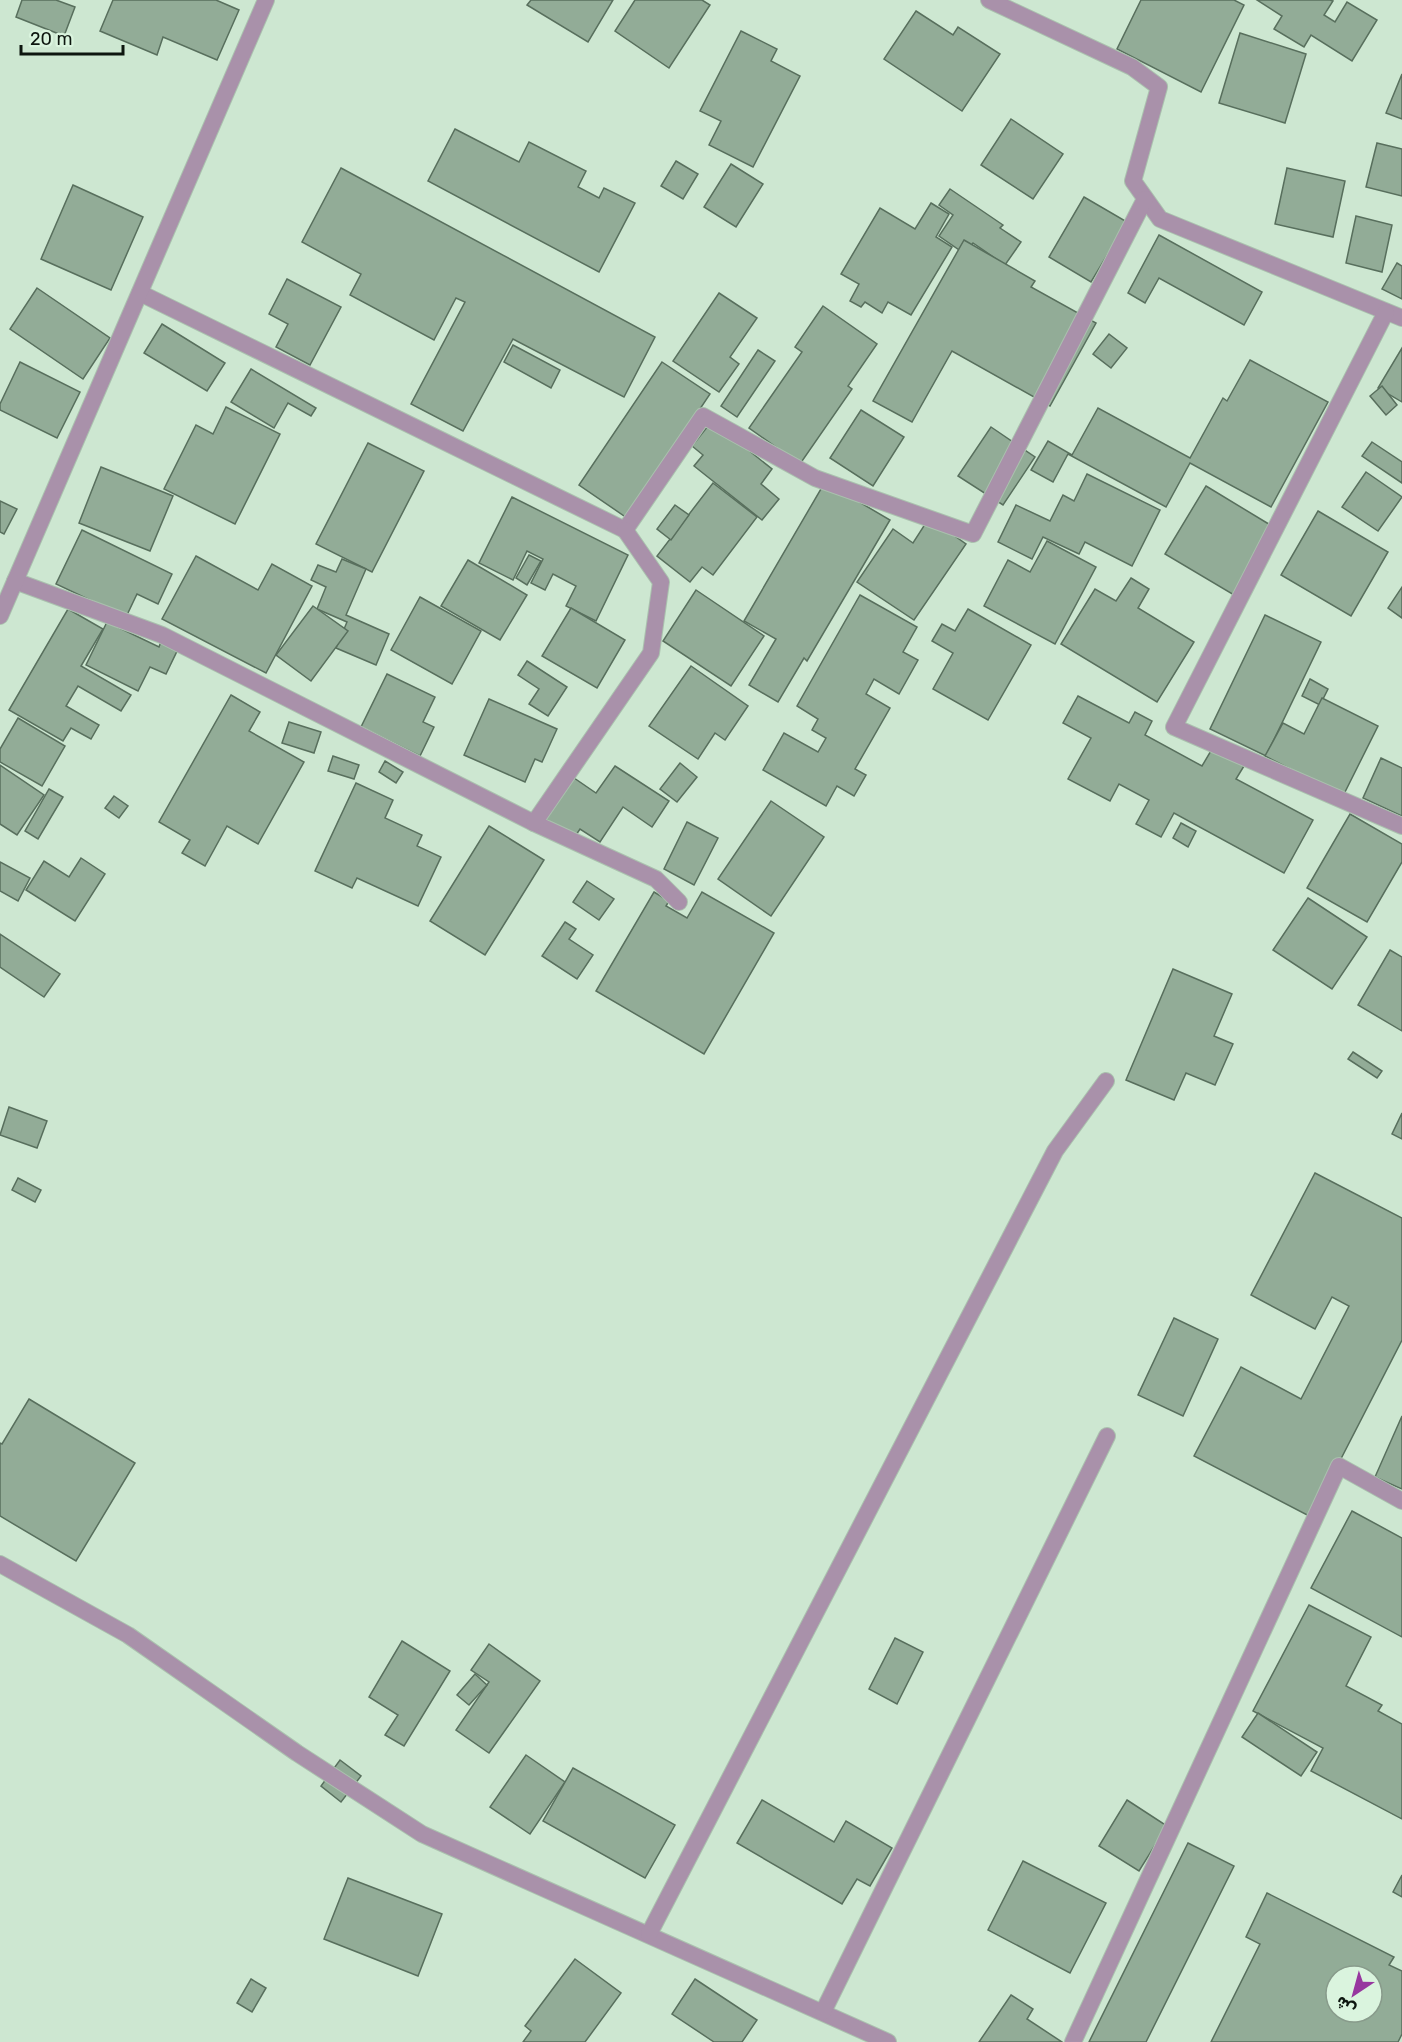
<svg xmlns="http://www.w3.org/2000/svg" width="1402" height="2042" font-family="Rubik,'Noto Sans Arabic',sans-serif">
<rect width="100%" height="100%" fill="#cde7d1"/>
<g fill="#92ac97" stroke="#586f5d" stroke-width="1.5" fill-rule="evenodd">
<polygon points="22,0 56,0 75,7 64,36 16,17"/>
<polygon points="113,0 216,0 239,10 217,60 163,37 157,55 100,31"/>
<polygon points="531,0 613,0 588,42 527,5"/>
<polygon points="635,0 702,0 710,5 669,68 615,31"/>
<polygon points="1141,0 1234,0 1244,5 1201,92 1117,49"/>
<polygon points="1257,0 1330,0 1333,1 1324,15 1335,22 1347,2 1377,20 1352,61 1311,35 1304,47 1274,29 1282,16"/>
<polygon points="916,11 953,35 958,27 1000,54 962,111 884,59"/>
<polygon points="741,31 777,49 771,61 800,76 753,167 709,145 721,121 700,111"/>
<polygon points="1240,33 1306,54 1285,123 1219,103"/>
<polygon points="1402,74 1402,119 1386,113"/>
<polygon points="1011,119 1063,154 1033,199 981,165"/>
<polygon points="455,129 519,162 529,142 586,171 578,187 599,198 604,188 635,203 599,272 428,181"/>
<polygon points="1377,143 1402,149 1402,196 1366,187"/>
<polygon points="676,161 698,174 683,199 661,186"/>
<polygon points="731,164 763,184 736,227 704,207"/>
<polygon points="341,168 655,337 624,397 513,339 463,431 411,404 465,302 456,298 434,340 350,295 361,274 302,242"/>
<polygon points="1287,168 1345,181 1333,237 1275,224"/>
<polygon points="73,185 143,217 111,290 41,259"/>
<polygon points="950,189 1003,225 1000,228 1021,242 1005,265 973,243 965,254 939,236 953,215 939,205"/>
<polygon points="1084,197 1127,222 1091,282 1049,257"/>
<polygon points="931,203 949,214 936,237 952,247 911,315 888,302 882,313 865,302 861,307 850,301 859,284 841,274 880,208 915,229"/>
<polygon points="1356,216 1392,225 1382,272 1346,263"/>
<polygon points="1159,235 1262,292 1244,325 1159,278 1145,303 1128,293"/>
<polygon points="964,240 1035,281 1031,287 1096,323 1050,406 952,351 912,422 873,401"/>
<polygon points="1397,263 1402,266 1402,299 1382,289"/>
<polygon points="287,279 341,307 310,365 276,347 288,324 269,314"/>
<polygon points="37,288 110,338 83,379 10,329"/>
<polygon points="719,293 757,318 730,357 739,364 719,392 673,361"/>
<polygon points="823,306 877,344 848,386 852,389 800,464 749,428 802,352 795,347"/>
<polygon points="162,324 225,363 207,391 144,353"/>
<polygon points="1109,334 1127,348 1111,368 1093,354"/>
<polygon points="513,345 560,370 551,388 504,362"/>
<polygon points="1402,348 1402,402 1378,388"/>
<polygon points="758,350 775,361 737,417 721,406"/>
<polygon points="1250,360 1328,402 1271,507 1190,463 1166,507 1068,454 1053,482 1031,470 1048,441 1072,455 1098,408 1190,458 1223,398 1227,401"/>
<polygon points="20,362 80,392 57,438 0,410 0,404"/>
<polygon points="662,362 710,394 627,518 579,485"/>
<polygon points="251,369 316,408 311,416 288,403 274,428 231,402"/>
<polygon points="1382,386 1397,405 1386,415 1370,396"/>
<polygon points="226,407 280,434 235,524 164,489 196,425 213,434"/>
<polygon points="861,410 904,437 873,486 830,458"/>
<polygon points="712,421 772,469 761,484 779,499 762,520 694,466 703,455 692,446"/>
<polygon points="991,427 1035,457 1003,505 958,476"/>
<polygon points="1372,442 1402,462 1402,483 1362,456"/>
<polygon points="368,443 424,471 372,572 316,544"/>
<polygon points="101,467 173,496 150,551 79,523"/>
<polygon points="1366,472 1402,497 1378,531 1342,507"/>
<polygon points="1087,474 1160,510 1132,566 1085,542 1079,554 1043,537 1032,559 998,542 1016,505 1050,521 1063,495 1074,501"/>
<polygon points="825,482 890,520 807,661 804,658 778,702 749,685 776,639 744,621"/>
<polygon points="713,483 757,517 713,575 702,567 690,582 657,556"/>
<polygon points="1206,486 1272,526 1234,595 1165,554"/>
<polygon points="512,497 628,555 596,621 566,606 576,586 553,574 545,590 531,583 543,559 527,551 513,580 479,563"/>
<polygon points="0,501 17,509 4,534 0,532"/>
<polygon points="675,505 689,515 671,540 657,529"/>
<polygon points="1318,511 1388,552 1351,616 1281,575"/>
<polygon points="929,518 966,544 914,620 857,582 893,529 913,543"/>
<polygon points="82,530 172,574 158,604 137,594 126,617 56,584"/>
<polygon points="1047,541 1096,567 1055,644 984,606 1008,560 1030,572"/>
<polygon points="529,555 541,561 527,585 516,578"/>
<polygon points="196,556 258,590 272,564 312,586 266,673 162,619"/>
<polygon points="342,559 366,569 346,615 389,634 376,665 336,648 347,622 317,609 326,587 311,580 318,565 336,572"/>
<polygon points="468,560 527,595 500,640 441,606"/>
<polygon points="1131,578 1149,589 1138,608 1194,642 1157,702 1061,644 1095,589 1116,601"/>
<polygon points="1402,587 1402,618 1388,608"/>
<polygon points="696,590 764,636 731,686 663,641"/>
<polygon points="860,595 917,627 903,652 918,660 899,694 874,679 866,694 890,708 855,769 866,775 854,796 837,786 826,806 763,770 784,733 818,752 826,738 812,730 818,719 797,706"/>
<polygon points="420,597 481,631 452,684 391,650"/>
<polygon points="313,606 348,631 311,681 276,655"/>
<polygon points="571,608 625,640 597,688 542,656"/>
<polygon points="68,609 103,629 81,666 131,695 121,711 78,686 66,706 99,725 91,739 71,728 63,741 9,710"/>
<polygon points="968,609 1031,645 988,720 933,689 953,653 932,641 942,624 955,631"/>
<polygon points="1265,615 1321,642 1266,756 1210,729"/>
<polygon points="107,622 159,647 162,639 179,647 166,674 150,667 138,691 86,665"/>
<polygon points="527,661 567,687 548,716 529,704 539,689 518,675"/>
<polygon points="691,666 748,706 725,740 715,733 698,759 649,726"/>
<polygon points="387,674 435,697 423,722 434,727 420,756 361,727"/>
<polygon points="1310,679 1328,689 1320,705 1302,696"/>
<polygon points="231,695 260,712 249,731 304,762 258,844 227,826 205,866 182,853 190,840 159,822"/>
<polygon points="1078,696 1129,723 1135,712 1152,721 1145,735 1202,766 1212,749 1244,766 1236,779 1313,820 1284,873 1174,813 1161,837 1136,824 1149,800 1119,784 1110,801 1068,779 1091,738 1063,723"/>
<polygon points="1322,698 1378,726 1343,796 1265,756 1283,723 1304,734"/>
<polygon points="489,699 557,729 542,762 535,759 525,782 464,755"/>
<polygon points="18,718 65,746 42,786 0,762 0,749"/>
<polygon points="289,722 321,732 314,753 282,743"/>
<polygon points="333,756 359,765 354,779 328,771"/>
<polygon points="1381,758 1402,768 1402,816 1363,798"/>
<polygon points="385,761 403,772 396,783 379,772"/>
<polygon points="680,763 697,777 677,802 660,789"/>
<polygon points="0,765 44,795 17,835 0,824"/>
<polygon points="615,766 669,801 652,827 623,807 600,842 580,829 574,838 546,819 574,778 596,793"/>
<polygon points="356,783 393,800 385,818 422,835 417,846 441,857 418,906 357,878 352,888 315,871"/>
<polygon points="49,789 63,797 38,839 25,831"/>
<polygon points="114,796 128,806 119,818 105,808"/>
<polygon points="771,801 824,837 771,916 718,879"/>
<polygon points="1350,814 1402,844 1402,862 1367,922 1307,888"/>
<polygon points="687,822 718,838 694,885 664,869"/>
<polygon points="1181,823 1196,831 1188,847 1173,838"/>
<polygon points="489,826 544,860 485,955 430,921"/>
<polygon points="81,858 105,874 75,921 26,890 44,861 69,877"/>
<polygon points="0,862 30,878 18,901 0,891"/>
<polygon points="587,881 614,899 599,920 573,902"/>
<polygon points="654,892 669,901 666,906 687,918 702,892 774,933 704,1054 596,991"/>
<polygon points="1308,898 1367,937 1332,989 1273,950"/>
<polygon points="565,922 576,929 569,939 593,955 577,979 542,956"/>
<polygon points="0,934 60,974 44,997 0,967"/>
<polygon points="1390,950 1402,957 1402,1031 1358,1005"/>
<polygon points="1173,969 1232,994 1214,1036 1233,1044 1215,1085 1186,1073 1174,1100 1126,1080"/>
<polygon points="1353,1052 1382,1071 1377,1078 1348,1059"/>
<polygon points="9,1107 47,1121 37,1148 0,1135"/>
<polygon points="1402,1113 1402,1139 1392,1134"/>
<polygon points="1315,1173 1402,1218 1402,1340 1311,1517 1194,1456 1241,1367 1301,1399 1349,1306 1332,1297 1315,1329 1251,1295"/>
<polygon points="18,1178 41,1190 35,1202 12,1190"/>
<polygon points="1174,1318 1218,1339 1183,1416 1138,1395"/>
<polygon points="29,1399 135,1463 76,1561 0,1516 0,1443 2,1444"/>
<polygon points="1402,1416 1402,1489 1375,1477"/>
<polygon points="1352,1511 1402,1538 1402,1637 1311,1588"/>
<polygon points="1309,1605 1371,1637 1346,1686 1382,1705 1378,1711 1402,1724 1402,1819 1311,1771 1323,1748 1253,1711"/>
<polygon points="895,1638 923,1652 897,1704 869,1689"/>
<polygon points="402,1641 450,1671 404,1746 385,1735 398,1715 369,1697"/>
<polygon points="489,1644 540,1681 489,1753 456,1730 489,1682 471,1670"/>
<polygon points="475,1674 487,1685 469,1705 457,1695"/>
<polygon points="1258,1713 1317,1752 1301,1776 1242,1737"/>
<polygon points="526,1755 565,1782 530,1834 490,1807"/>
<polygon points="340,1760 361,1776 341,1802 321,1786"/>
<polygon points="573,1768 675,1825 645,1878 543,1821"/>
<polygon points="762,1800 834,1842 846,1821 892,1848 870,1886 857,1879 842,1904 737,1843"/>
<polygon points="1127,1800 1167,1826 1139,1871 1099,1846"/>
<polygon points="1188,1843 1234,1866 1146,2042 1089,2042"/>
<polygon points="1023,1861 1106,1903 1070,1973 988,1930"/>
<polygon points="1402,1875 1402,1897 1393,1892"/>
<polygon points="348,1878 442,1914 418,1976 324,1939"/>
<path d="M1267,1893l127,64 -5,8 13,6v63l-4,8h-187l49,-98 -14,-7zM1336,1976h36v36h-36z"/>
<polygon points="575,1959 621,1993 585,2042 523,2042 531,2031 525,2026"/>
<polygon points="251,1979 266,1988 252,2012 237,2003"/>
<polygon points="695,1979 757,2020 742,2042 714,2042 672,2014"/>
<polygon points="1011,1995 1033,2009 1027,2019 1062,2042 979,2042"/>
</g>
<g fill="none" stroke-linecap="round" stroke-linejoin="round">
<defs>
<g id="minor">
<polyline points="989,0 1132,67 1159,87 1133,181 1160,219 1402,318"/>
<polyline points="140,293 625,530 703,416 815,478 973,534 1145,199"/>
<polyline points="1386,312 1174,727 1402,826"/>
<polyline points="15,581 162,635 534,823 656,879 679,902"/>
<polyline points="0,616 266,0"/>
<polyline points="534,823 651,653 661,582 625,530"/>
<polyline points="0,1564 128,1635 297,1753 422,1834 888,2042"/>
<polyline points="649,1934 1055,1151 1106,1081"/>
<polyline points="823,2012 1107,1436"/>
<polyline points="1073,2042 1339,1466 1402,1501"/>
</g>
</defs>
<use href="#minor" stroke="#aac1ae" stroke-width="18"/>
<use href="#minor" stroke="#a991aa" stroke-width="16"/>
</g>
<g transform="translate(1354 1994) rotate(216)"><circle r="28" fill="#daf4de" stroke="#889b8b" stroke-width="1.5"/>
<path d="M0-4.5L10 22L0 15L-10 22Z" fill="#97379f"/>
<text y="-9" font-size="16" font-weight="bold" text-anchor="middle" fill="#0d160f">ش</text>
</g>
<path d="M21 45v9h102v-9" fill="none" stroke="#0d160f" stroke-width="3"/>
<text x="30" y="45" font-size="18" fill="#0d160f" stroke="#daf4de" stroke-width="4.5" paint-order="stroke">20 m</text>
</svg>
